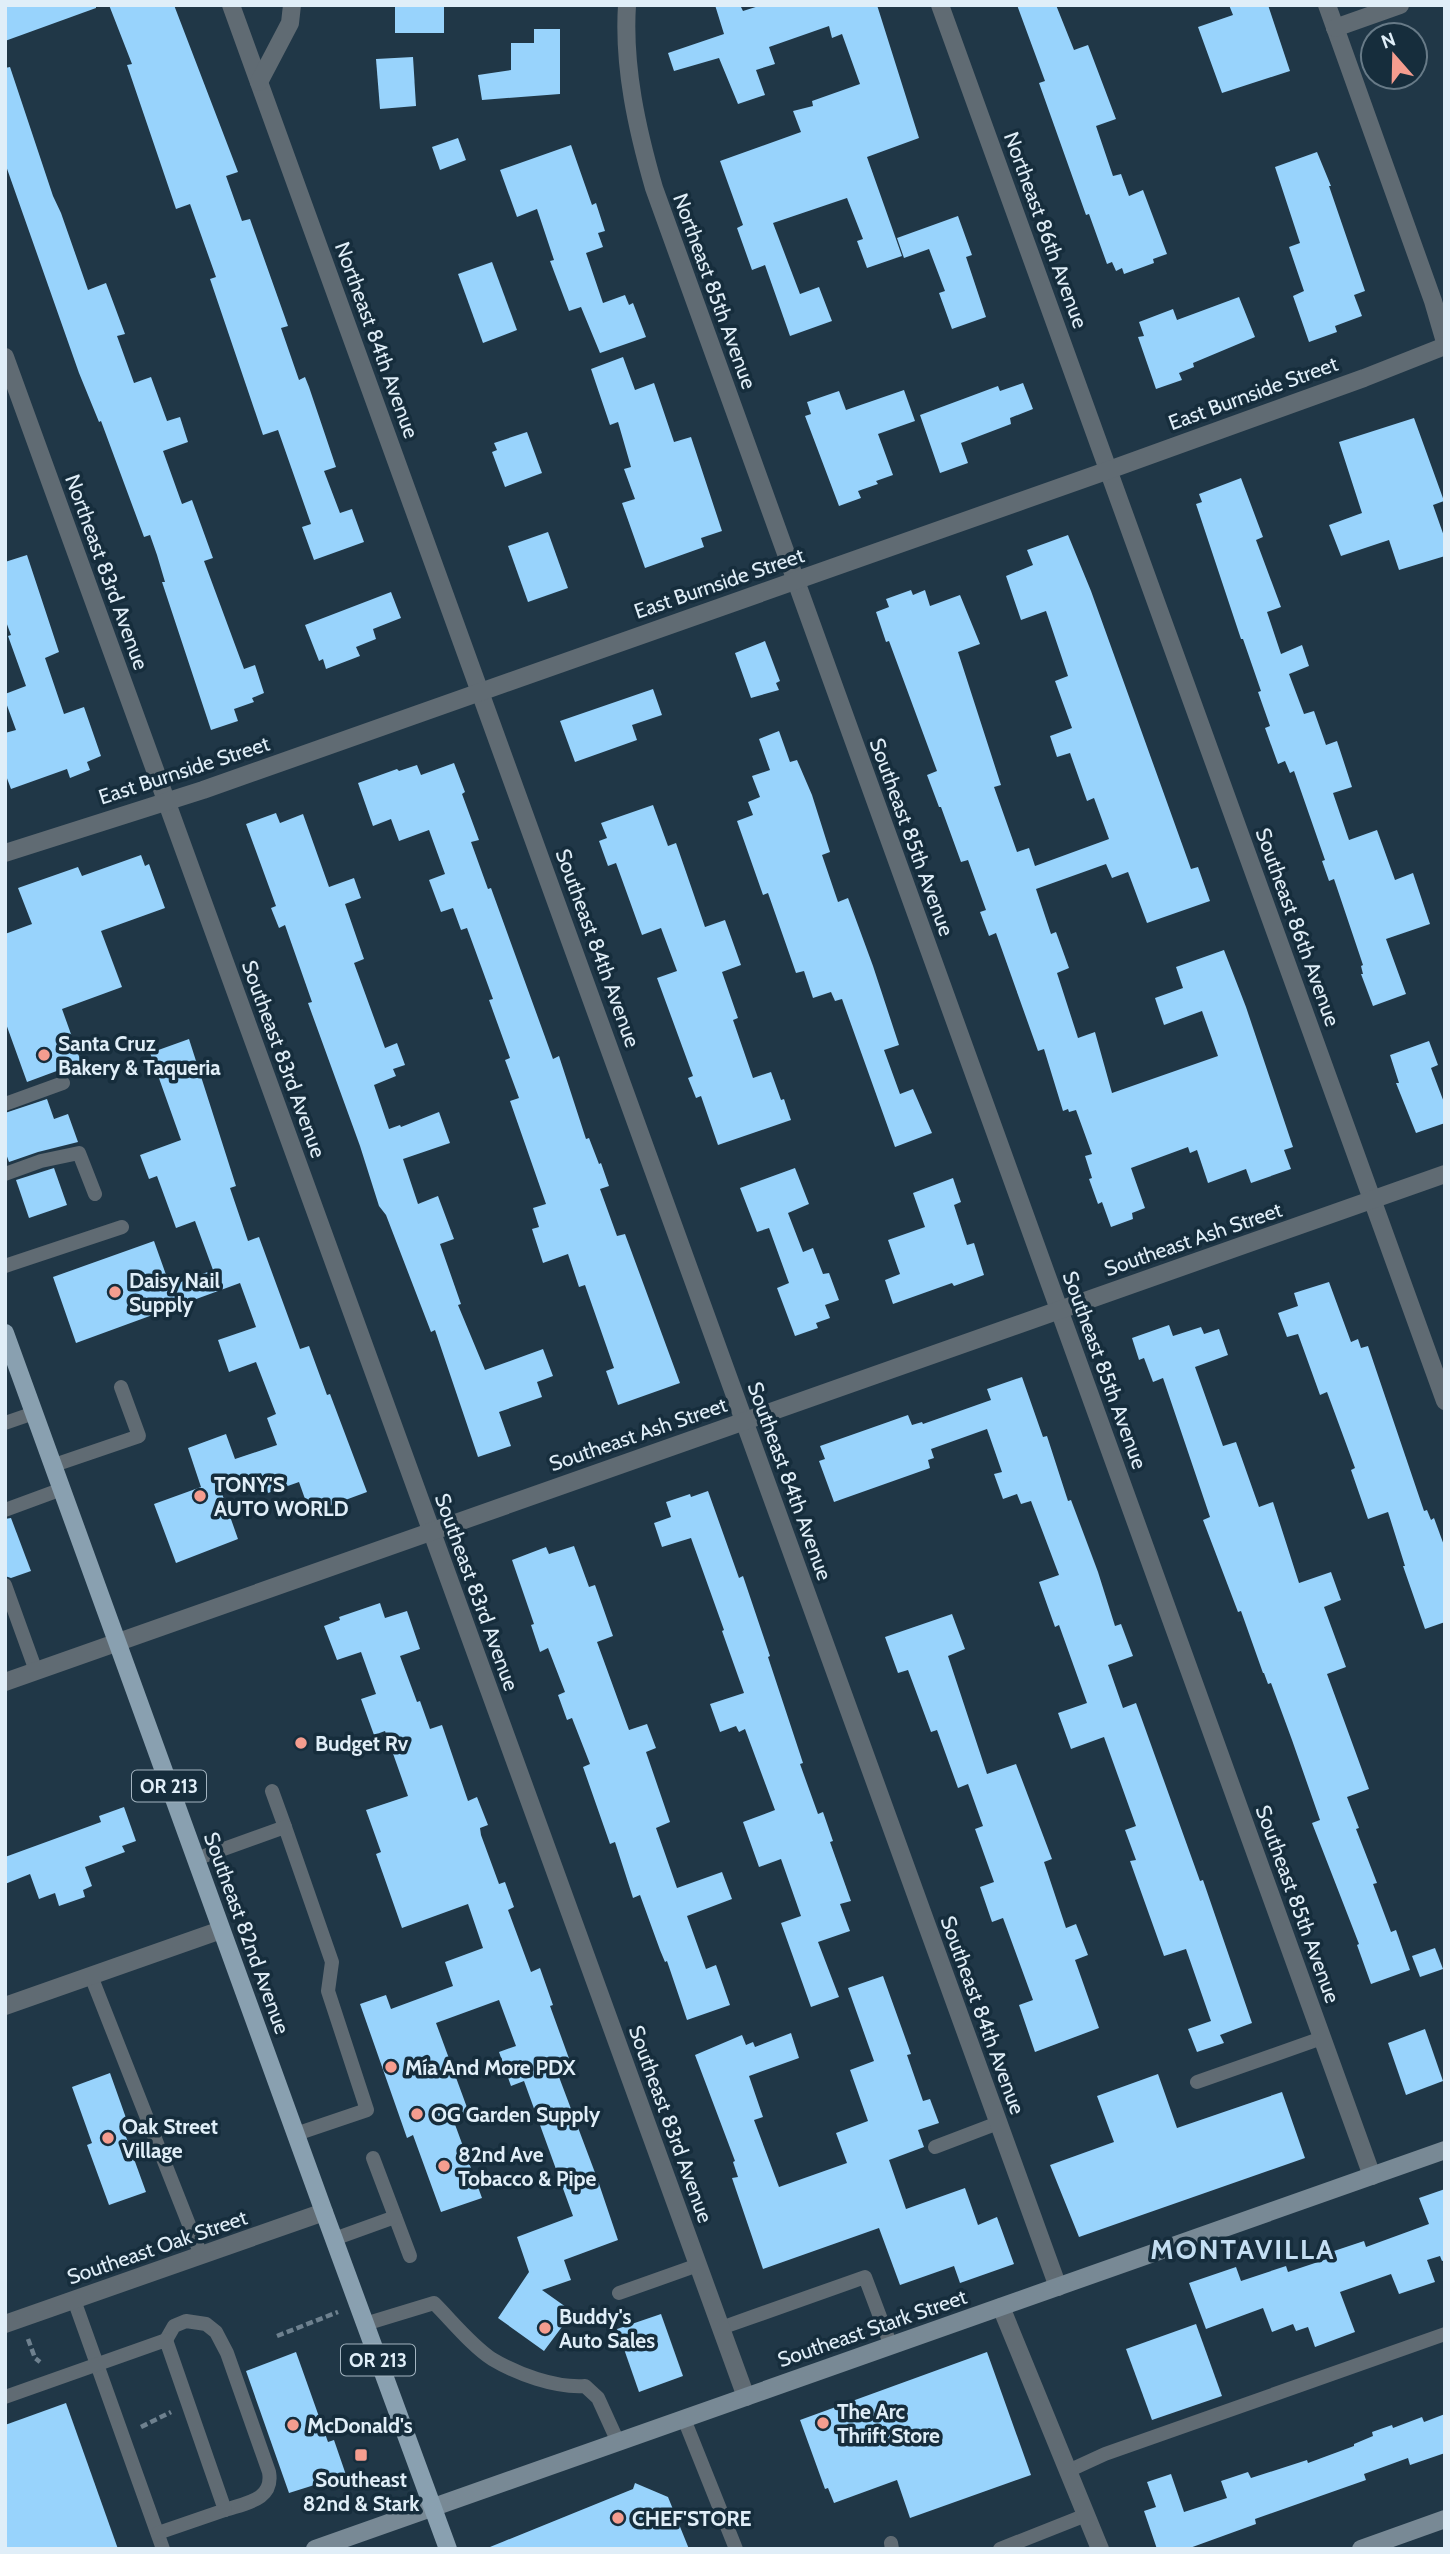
<svg xmlns="http://www.w3.org/2000/svg" width="1450" height="2554" font-family="Cabin,sans-serif">
<rect width="100%" height="100%" fill="#203747"/>
<g fill="#98d3fc">
<polygon points="5,5 96,5 96,8 5,41"/>
<polygon points="109,5 174,5 238,172 226,176 242,221 250,219 288,326 281,328 299,380 305,377 309,387 336,467 324,471 340,513 352,509 364,542 314,560 302,527 311,524 278,430 263,435 210,279 216,277 190,204 176,209 127,65 132,64"/>
<rect x="395" y="5" width="49" height="28"/>
<polygon points="715,5 740,5 743,11 762,5 877,5 919,138 867,157 902,256 867,268 857,241 863,239 847,198 773,223 800,294 819,287 832,321 790,336 765,265 752,270 737,228 743,225 720,161 801,132 793,111 813,106 812,101 860,84 842,34 832,38 829,26 769,47 775,64 756,70 765,95 738,104 719,58 674,71 668,53 724,34"/>
<polygon points="1017,5 1056,5 1074,50 1088,45 1116,119 1096,126 1113,176 1121,174 1129,196 1143,190 1167,254 1153,259 1154,263 1124,274 1122,268 1116,271 1112,262 1107,264 1089,214 1086,215 1039,83 1045,81"/>
<polygon points="1229,5 1268,5 1290,71 1222,93 1198,27 1233,15"/>
<polygon points="534,29 560,29 560,94 482,100 478,75 511,70 511,43 534,43"/>
<polygon points="413,57 416,106 380,109 376,59"/>
<polygon points="10,67 53,196 61,213 88,290 106,283 125,334 117,336 134,383 151,377 167,421 180,417 188,442 163,451 182,504 192,500 213,558 204,561 244,669 255,665 264,693 252,698 254,702 234,709 238,721 211,730 162,582 165,582 157,555 150,535 144,537 101,421 99,422 79,373 5,163 5,68"/>
<polygon points="458,138 466,160 440,170 432,147"/>
<polygon points="571,145 592,205 596,203 605,231 598,233 603,247 586,253 603,303 625,295 629,305 633,303 646,337 600,353 581,307 569,311 550,261 554,260 537,209 517,217 500,170"/>
<polygon points="1317,152 1331,186 1329,186 1365,291 1354,295 1362,316 1335,326 1337,332 1309,342 1293,296 1304,291 1289,247 1300,243 1275,167"/>
<polygon points="958,216 972,255 966,257 986,317 952,329 939,293 945,291 929,249 904,258 897,238"/>
<polygon points="492,262 517,330 483,343 458,274"/>
<polygon points="1239,297 1255,337 1193,363 1194,367 1179,373 1182,380 1156,389 1138,337 1144,336 1139,322 1173,309 1177,320"/>
<polygon points="623,357 635,390 654,383 674,442 691,437 722,531 701,538 704,547 645,568 622,503 635,499 624,469 631,467 618,422 610,425 591,369"/>
<polygon points="1023,383 1033,409 1010,418 1011,424 961,443 968,463 940,473 920,415 998,386 1000,391"/>
<polygon points="904,390 915,421 878,434 893,475 876,481 878,484 858,491 861,498 839,506 805,416 811,414 807,402 839,391 846,410"/>
<polygon points="1414,418 1444,501 1433,505 1445,539 1445,556 1399,570 1389,540 1341,556 1329,525 1362,513 1339,442"/>
<polygon points="527,432 542,473 505,487 492,452 497,450 494,443"/>
<polygon points="1241,478 1263,537 1256,540 1281,607 1267,612 1281,654 1302,645 1309,666 1289,674 1304,714 1314,711 1326,745 1337,741 1352,787 1333,793 1349,840 1377,830 1395,880 1413,873 1430,924 1386,939 1406,994 1373,1006 1361,974 1363,974 1361,966 1363,965 1334,879 1329,881 1322,861 1325,860 1294,771 1290,773 1285,761 1278,764 1265,728 1270,726 1258,692 1261,691 1243,639 1241,639 1196,504 1202,502 1199,494"/>
<polygon points="548,532 568,588 528,602 508,546"/>
<polygon points="1068,535 1091,591 1191,869 1198,867 1210,901 1147,923 1128,872 1112,878 1106,864 1036,889 1051,934 1056,932 1069,968 1057,973 1078,1038 1095,1032 1112,1093 1218,1056 1202,1011 1164,1025 1155,998 1183,988 1176,967 1224,950 1246,1007 1293,1147 1284,1150 1291,1169 1251,1183 1246,1169 1208,1183 1197,1150 1190,1153 1188,1147 1131,1168 1145,1208 1132,1213 1133,1219 1111,1227 1102,1202 1098,1204 1089,1179 1092,1178 1085,1156 1092,1154 1076,1110 1069,1112 1068,1109 1063,1111 1044,1049 1038,1051 996,933 989,936 980,912 986,910 968,860 961,862 941,807 939,807 927,775 937,771 889,641 886,642 876,612 889,607 886,599 911,590 913,595 925,590 930,606 960,595 980,644 958,652 1001,785 994,787 1017,852 1029,848 1035,866 1109,839 1094,798 1087,801 1070,753 1057,757 1050,736 1072,728 1055,681 1068,676 1046,611 1021,620 1006,576 1033,565 1027,550"/>
<polygon points="27,555 59,652 45,658 64,714 84,707 101,756 87,762 90,770 70,778 67,769 11,789 5,773 5,733 16,730 5,700 5,694 26,686 8,636 11,635 5,619 5,562"/>
<polygon points="391,592 401,618 373,629 376,639 356,647 360,656 326,669 323,659 319,661 305,625"/>
<polygon points="765,641 780,681 776,683 779,690 751,698 735,653"/>
<polygon points="653,689 662,715 632,725 637,740 575,762 560,721"/>
<polygon points="779,731 790,762 797,760 812,795 830,852 822,855 838,902 848,898 873,966 899,1045 884,1050 900,1094 913,1089 932,1133 895,1147 842,999 835,1001 831,992 813,998 804,971 796,973 768,893 763,895 737,821 753,815 748,802 760,797 752,776 770,770 759,739"/>
<polygon points="454,763 465,792 462,794 479,840 471,842 488,889 491,888 553,1059 559,1056 586,1139 589,1138 599,1164 601,1163 609,1186 600,1189 617,1236 625,1234 680,1383 618,1405 606,1371 614,1368 585,1285 579,1287 568,1254 543,1263 532,1229 539,1227 533,1208 546,1204 510,1101 519,1098 505,1060 510,1058 489,1000 493,999 467,928 461,930 453,908 441,912 429,880 445,874 429,830 399,841 391,819 373,826 358,783 397,769 399,771 417,765 421,775"/>
<polygon points="653,805 668,846 676,843 705,927 725,920 741,965 722,972 738,1018 733,1020 753,1078 771,1072 781,1100 784,1099 791,1120 718,1145 701,1096 696,1098 688,1078 693,1076 657,978 677,971 661,928 642,935 616,863 608,866 599,841 607,838 601,823"/>
<polygon points="276,813 280,823 303,814 329,887 354,878 361,898 345,904 364,959 354,963 385,1048 397,1043 405,1065 393,1069 396,1076 374,1085 389,1129 400,1125 401,1127 439,1112 450,1143 403,1159 418,1204 438,1196 454,1239 440,1244 461,1304 458,1305 485,1370 543,1349 553,1376 537,1382 542,1397 499,1412 511,1446 478,1457 435,1330 431,1332 386,1215 379,1206 360,1146 308,1003 312,1002 285,925 279,928 271,908 276,906 246,824"/>
<polygon points="141,855 145,866 149,864 165,908 101,931 122,987 62,1009 81,1062 27,1082 5,1021 5,934 32,924 18,888 78,867 82,876"/>
<polygon points="189,1039 236,1186 230,1188 248,1241 259,1237 300,1349 309,1346 327,1395 330,1394 367,1492 310,1513 299,1482 268,1493 261,1473 220,1488 238,1539 176,1563 154,1504 201,1487 188,1448 226,1434 235,1459 277,1445 267,1418 276,1414 256,1362 229,1372 218,1340 256,1327 240,1283 76,1343 53,1277 154,1241 170,1286 213,1270 195,1221 176,1228 157,1176 149,1179 140,1155 181,1140 150,1053"/>
<polygon points="1429,1041 1438,1065 1431,1068 1445,1105 1445,1123 1416,1133 1396,1083 1399,1083 1390,1055"/>
<polygon points="47,1099 54,1119 68,1114 78,1142 38,1152 9,1162 5,1151 5,1113"/>
<polygon points="54,1168 67,1205 29,1218 16,1180"/>
<polygon points="795,1168 809,1204 788,1213 803,1252 813,1248 823,1274 829,1273 839,1300 825,1305 830,1318 816,1323 818,1328 795,1336 777,1288 789,1283 769,1228 757,1232 740,1188"/>
<polygon points="953,1178 961,1202 954,1205 967,1245 974,1243 984,1275 954,1286 952,1283 893,1304 885,1280 900,1274 888,1240 925,1227 913,1193"/>
<polygon points="1329,1282 1351,1342 1358,1339 1361,1348 1368,1346 1424,1511 1427,1510 1431,1520 1434,1518 1445,1548 1445,1622 1425,1629 1403,1566 1405,1566 1388,1512 1368,1519 1351,1470 1355,1468 1327,1392 1320,1395 1298,1334 1287,1337 1278,1313 1298,1306 1294,1293"/>
<polygon points="1169,1325 1173,1336 1201,1327 1204,1334 1219,1329 1228,1355 1195,1367 1223,1446 1236,1442 1259,1507 1273,1502 1299,1583 1331,1572 1341,1600 1324,1607 1346,1667 1327,1674 1369,1789 1347,1797 1359,1828 1356,1829 1377,1883 1373,1884 1391,1932 1396,1930 1410,1970 1371,1984 1357,1945 1359,1944 1312,1823 1320,1820 1292,1740 1271,1683 1268,1684 1264,1673 1263,1673 1241,1611 1238,1612 1203,1520 1210,1517 1163,1378 1153,1382 1144,1358 1139,1360 1132,1338"/>
<polygon points="1022,1377 1043,1437 1047,1436 1068,1501 1071,1500 1098,1572 1115,1626 1121,1624 1133,1656 1108,1665 1123,1708 1136,1703 1200,1881 1203,1880 1252,2023 1220,2035 1224,2043 1197,2052 1188,2029 1211,2021 1186,1949 1164,1956 1130,1861 1136,1860 1125,1830 1136,1826 1104,1737 1071,1749 1058,1713 1087,1703 1059,1625 1055,1627 1039,1582 1059,1575 1031,1501 1021,1504 1017,1494 1003,1499 994,1474 1002,1472 987,1429 931,1449 934,1458 928,1460 930,1468 834,1502 819,1461 825,1459 820,1446 908,1415 912,1425 922,1422 923,1424 991,1400 987,1389"/>
<polygon points="708,1491 739,1578 743,1576 770,1656 768,1657 803,1763 800,1764 818,1814 823,1812 833,1841 830,1842 851,1901 840,1904 850,1931 818,1942 839,1997 811,2007 781,1923 801,1916 781,1859 759,1867 743,1822 775,1810 745,1729 739,1732 736,1726 720,1732 710,1704 744,1693 722,1631 724,1630 691,1538 662,1547 654,1523 671,1517 666,1502 690,1494 691,1497"/>
<polygon points="11,1518 31,1571 11,1578 5,1576 5,1519"/>
<polygon points="574,1546 589,1587 595,1585 613,1636 597,1642 629,1730 647,1724 656,1748 646,1752 670,1822 656,1828 677,1888 722,1872 732,1899 687,1916 706,1969 716,1965 730,2005 687,2020 667,1961 665,1962 660,1950 640,1895 633,1898 615,1842 610,1844 583,1767 590,1764 572,1718 567,1720 558,1695 565,1692 548,1648 540,1652 531,1625 534,1624 512,1560 546,1547 549,1554"/>
<polygon points="380,1603 385,1618 407,1611 420,1649 400,1656 417,1702 420,1701 430,1729 442,1725 468,1801 477,1797 488,1825 480,1828 481,1835 499,1884 505,1882 514,1907 508,1910 531,1972 540,1968 553,2005 550,2006 571,2064 556,2069 597,2178 618,2240 564,2260 571,2280 542,2290 573,2312 544,2351 498,2318 529,2272 517,2237 573,2216 524,2081 511,2086 499,2052 516,2046 499,2000 436,2023 469,2113 453,2119 482,2198 441,2212 413,2135 407,2138 360,2004 386,1995 391,2009 453,1986 445,1962 483,1948 468,1904 402,1928 376,1854 381,1852 366,1810 408,1796 385,1731 374,1735 361,1699 376,1694 361,1652 337,1660 324,1626 340,1620 339,1617"/>
<polygon points="952,1614 965,1649 948,1656 987,1774 1016,1764 1052,1859 1044,1862 1066,1928 1076,1924 1088,1955 1075,1960 1099,2028 1035,2052 1019,2005 1033,2000 1003,1918 992,1922 980,1887 994,1882 975,1829 983,1826 968,1784 958,1788 937,1730 931,1732 908,1670 898,1673 885,1637"/>
<polygon points="124,1807 136,1841 122,1846 125,1852 85,1867 92,1886 83,1890 85,1897 59,1906 55,1893 39,1899 30,1874 5,1884 5,1857 101,1822 99,1816"/>
<polygon points="1435,1948 1443,1969 1420,1977 1412,1956"/>
<polygon points="883,1976 911,2054 907,2055 923,2101 930,2099 939,2123 918,2130 924,2147 889,2160 906,2209 965,2188 978,2225 997,2217 1014,2264 960,2283 954,2266 900,2285 879,2228 763,2269 732,2178 738,2177 733,2162 735,2161 695,2055 742,2035 746,2045 753,2042 755,2047 791,2033 799,2058 749,2076 763,2117 754,2120 779,2187 847,2163 836,2133 868,2121 850,2070 874,2061 848,1988"/>
<polygon points="1425,2029 1443,2081 1406,2095 1388,2043"/>
<polygon points="110,2073 131,2132 125,2134 146,2192 109,2205 87,2145 92,2143 72,2087"/>
<polygon points="1158,2074 1177,2128 1282,2092 1305,2158 1079,2237 1050,2165 1114,2142 1097,2096"/>
<polygon points="1445,2189 1445,2260 1442,2261 1440,2256 1427,2260 1435,2282 1399,2294 1391,2274 1340,2292 1355,2332 1315,2347 1308,2327 1296,2331 1293,2324 1272,2332 1263,2308 1206,2329 1189,2283 1236,2267 1241,2281 1286,2266 1288,2272 1336,2256 1334,2251 1364,2241 1366,2247 1429,2224 1419,2198"/>
<polygon points="661,2314 683,2376 639,2392 617,2329"/>
<polygon points="1196,2324 1222,2396 1152,2420 1126,2349"/>
<polygon points="296,2352 328,2442 334,2440 346,2475 289,2493 246,2371"/>
<polygon points="987,2352 1031,2475 910,2518 897,2480 834,2503 828,2488 825,2489 800,2420"/>
<polygon points="66,2403 118,2549 5,2549 5,2425"/>
<polygon points="1445,2414 1445,2453 1410,2465 1408,2458 1364,2474 1366,2480 1255,2519 1256,2524 1187,2549 1157,2549 1144,2511 1156,2507 1147,2482 1171,2474 1184,2512 1227,2498 1221,2481 1248,2472 1251,2478 1307,2460 1308,2463 1354,2446 1354,2444 1373,2436 1372,2432 1392,2425 1393,2428 1422,2417 1424,2422"/>
<polygon points="635,2483 668,2497 689,2549 485,2549 633,2489"/>
</g>
<g fill="none" stroke-linecap="round" stroke-linejoin="round">
<g stroke="#6e818f" stroke-width="4.5" stroke-dasharray="7 3.5" stroke-linecap="butt">
<polyline points="277,2336 338,2312"/>
<polyline points="28,2339 35,2358 40,2362"/>
<polyline points="141,2427 171,2412"/>
</g>
<g stroke="#606b73" stroke-width="14">
<polyline points="5,1104 63,1083"/>
<polyline points="5,1174 41,1161 79,1153 95,1194"/>
<polyline points="5,1266 122,1227"/>
<polyline points="5,1423 34,1413"/>
<polyline points="54,1465 139,1436 121,1387"/>
<polyline points="5,1510 62,1489"/>
<polyline points="5,1585 36,1671"/>
<polyline points="272,1791 285,1827"/>
<polyline points="196,1859 285,1827 332,1962 328,1991 367,2110 296,2134"/>
<polyline points="91,1976 201,2255"/>
<polyline points="1197,2082 1322,2038"/>
<polyline points="935,2147 998,2123"/>
<polyline points="373,2158 410,2256"/>
<polyline points="334,2239 395,2217"/>
<polyline points="619,2293 698,2265"/>
<polyline points="74,2300 163,2549"/>
<path d="M365,2324l69,-21c18,18 37,42 58,56 25,15 63,29 93,27l13,12 20,44"/>
<polyline points="721,2328 865,2277 891,2346"/>
<path d="M166,2340l8,-14 12,-5 20,3 10,8 11,21 42,119c5,28 -23,31 -44,38"/>
<polyline points="5,2397 166,2340 225,2510 158,2533"/>
<polyline points="684,2419 736,2549"/>
<polyline points="1068,2471 1105,2454 1445,2334"/>
<polyline points="891,2543 892,2549"/>
<polyline points="1000,2549 1086,2515"/>
</g>
<g stroke="#606b73" stroke-width="18">
<polyline points="231,5 1058,2287"/>
<path d="M627,5c-4,62 10,124 27,183l718,1988"/>
<polyline points="940,5 1445,1401"/>
<polyline points="1327,5 1433,301 1445,342"/>
<polyline points="1335,28 1400,5"/>
<polyline points="259,82 290,23 292,5"/>
<polyline points="5,357 746,2397"/>
<polyline points="5,1682 1445,1174"/>
<polyline points="5,2006 221,1930"/>
<polyline points="1001,2307 1100,2549"/>
<polyline points="5,2324 324,2212"/>
</g>
<polyline stroke="#606b73" stroke-width="18" points="5,853 203,790 1109,470 1364,378 1445,346"/>
<g stroke="#788995" stroke-width="18">
<polyline points="315,2549 1445,2150"/>
<polyline points="1361,2549 1445,2519"/>
</g>
<polyline stroke="#89a0b0" stroke-width="18" points="5,1333 324,2212 448,2549"/>
</g>
<g fill="#f59d8f" stroke="#162d3c" stroke-width="2.5">
<circle cx="44" cy="1055" r="7"/>
<circle cx="115" cy="1292" r="7"/>
<circle cx="200" cy="1496" r="7"/>
<circle cx="301" cy="1743" r="7"/>
<circle cx="391" cy="2067" r="7"/>
<circle cx="417" cy="2114" r="7"/>
<circle cx="108" cy="2138" r="7"/>
<circle cx="444" cy="2166" r="7"/>
<circle cx="545" cy="2328" r="7"/>
<circle cx="823" cy="2423" r="7"/>
<circle cx="293" cy="2425" r="7"/>
<rect x="354" y="2448" width="14" height="14" rx="3.5"/>
<circle cx="618" cy="2518" r="7"/>
</g>
<g text-anchor="middle" dominant-baseline="central" stroke-width="7" stroke-linejoin="round" paint-order="stroke">
<g fill="#162d3c" stroke="#a3b4c0" stroke-width="2">
<rect x="132" y="1770.5" width="74" height="31" rx="5"/>
<rect x="341" y="2344.5" width="74" height="31" rx="5"/>
</g>
<g font-size="19" font-weight="bold" fill="#e0eef8">
<text x="169" y="1786">OR 213</text>
<text x="378" y="2360">OR 213</text>
</g>
<g font-size="21" fill="#e0eef8" stroke="#162d3c">
<text transform="translate(1046 230) rotate(70)">Northeast 86th Avenue</text>
<text transform="translate(715 291) rotate(70)">Northeast 85th Avenue</text>
<text transform="translate(377 340) rotate(70)">Northeast 84th Avenue</text>
<text transform="translate(1253 393) rotate(-20)">East Burnside Street</text>
<text transform="translate(107 572) rotate(70)">Northeast 83rd Avenue</text>
<text transform="translate(719 583) rotate(-19)">East Burnside Street</text>
<text transform="translate(184 770) rotate(-18)">East Burnside Street</text>
<text transform="translate(912 837) rotate(70)">Southeast 85th Avenue</text>
<text transform="translate(1298 927) rotate(70)">Southeast 86th Avenue</text>
<text transform="translate(598 948) rotate(70)">Southeast 84th Avenue</text>
<text transform="translate(284 1059) rotate(70)">Southeast 83rd Avenue</text>
<text transform="translate(1193 1239) rotate(-19)">Southeast Ash Street</text>
<text transform="translate(1105 1370) rotate(70)">Southeast 85th Avenue</text>
<text transform="translate(638 1434) rotate(-19)">Southeast Ash Street</text>
<text transform="translate(790 1481) rotate(70)">Southeast 84th Avenue</text>
<text transform="translate(477 1592) rotate(70)">Southeast 83rd Avenue</text>
<text transform="translate(1298 1904) rotate(70)">Southeast 85th Avenue</text>
<text transform="translate(247 1933) rotate(70)">Southeast 82nd Avenue</text>
<text transform="translate(983 2015) rotate(70)">Southeast 84th Avenue</text>
<text transform="translate(671 2124) rotate(70)">Southeast 83rd Avenue</text>
<text transform="translate(157 2247) rotate(-19)">Southeast Oak Street</text>
<text transform="translate(872 2328) rotate(-19)">Southeast Stark Street</text>
</g>
<g font-size="21" font-weight="bold" fill="#e0eef8" stroke="#162d3c" text-anchor="start">
<text x="58" y="1043">Santa Cruz<tspan x="58" dy="24">Bakery &amp; Taqueria</tspan></text>
<text x="129" y="1280">Daisy Nail<tspan x="129" dy="24">Supply</tspan></text>
<text x="214" y="1484">TONY'S<tspan x="214" dy="24">AUTO WORLD</tspan></text>
<text x="315" y="1743">Budget Rv</text>
<text x="405" y="2067">Mía And More PDX</text>
<text x="431" y="2114">OG Garden Supply</text>
<text x="122" y="2126">Oak Street<tspan x="122" dy="24">Village</tspan></text>
<text x="458" y="2154">82nd Ave<tspan x="458" dy="24">Tobacco &amp; Pipe</tspan></text>
<text x="559" y="2316">Buddy's<tspan x="559" dy="24">Auto Sales</tspan></text>
<text x="837" y="2411">The Arc<tspan x="837" dy="24">Thrift Store</tspan></text>
<text x="307" y="2425">McDonald's</text>
<text x="361" y="2479" text-anchor="middle">Southeast<tspan x="361" dy="24">82nd &amp; Stark</tspan></text>
<text x="632" y="2518">CHEF'STORE</text>
</g>
<g font-size="28" font-weight="bold" letter-spacing="2" fill="#c3def2" stroke="#162d3c">
<text x="1243" y="2249">MONTAVILLA</text>
</g>
</g>
<rect width="1450" height="2554" fill="none" stroke="#e0eef8" stroke-width="14"/>
<g transform="translate(1394 56) rotate(340)"><circle r="33" fill="#162d3c" stroke="#677a87" stroke-width="2"/>
<path d="M0-5L12 26L0 18L-12 26Z" fill="#f59d8f"/>
<text y="-10" font-size="19" font-weight="bold" text-anchor="middle" fill="#e0eef8">N</text>
</g>
</svg>
